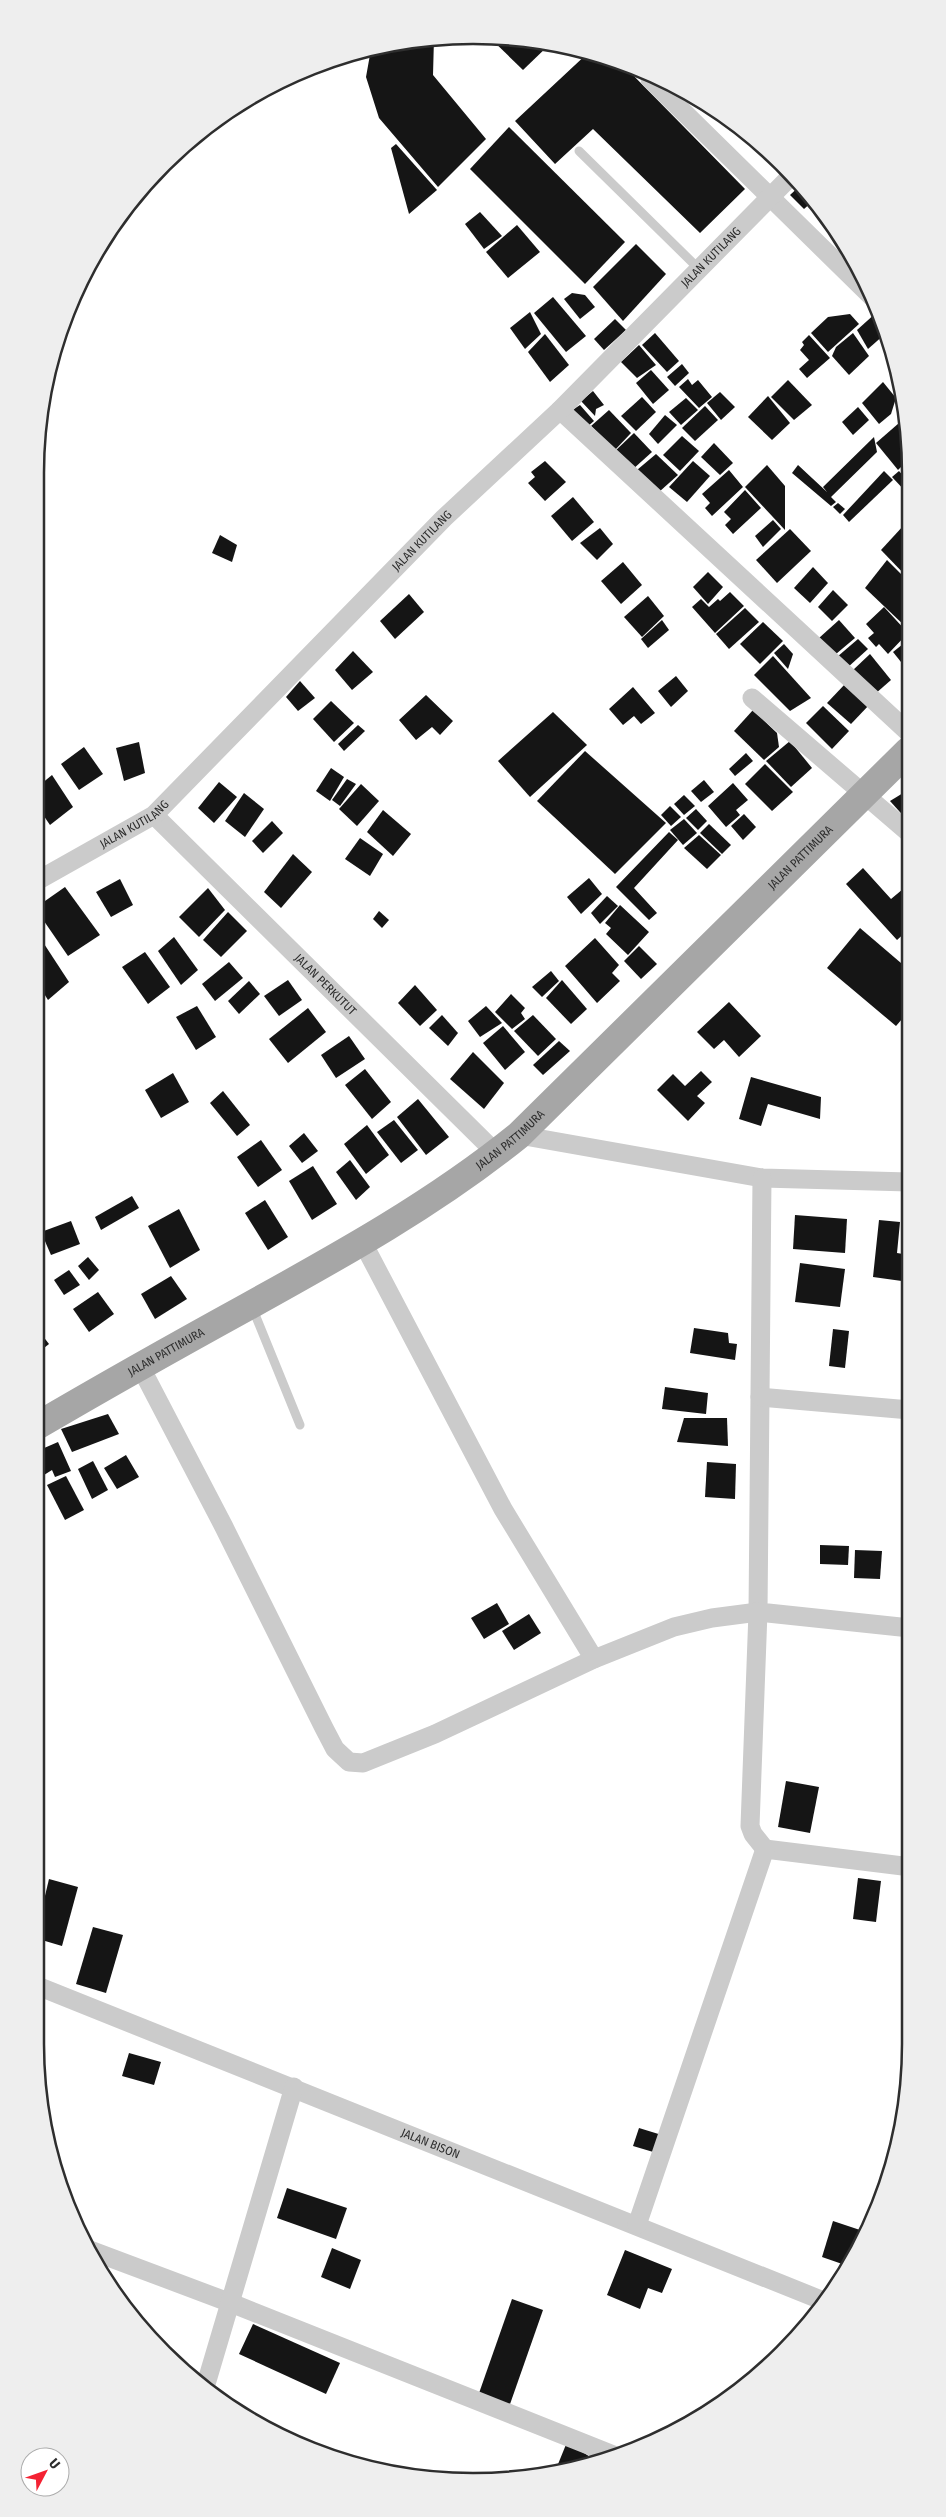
<svg xmlns="http://www.w3.org/2000/svg" width="946" height="2517" font-family="'Fira Sans Condensed',sans-serif">
<rect width="100%" height="100%" fill="#fff"/>
<g fill="#151515">
<polygon points="488,36 502,36 550,44 523,70"/>
<polygon points="434,38 433,75 486,139 438,187 379,118 366,77 371,49 416,39"/>
<polygon points="590,51 626,68 745,189 700,233 593,129 555,164 515,121"/>
<polygon points="509,127 625,242 585,284 470,169"/>
<polygon points="396,144 437,190 409,214 391,148"/>
<polygon points="802,184 813,201 804,209 790,195"/>
<polygon points="480,212 502,236 484,249 465,224"/>
<polygon points="517,225 540,252 508,278 486,252"/>
<polygon points="636,244 666,274 623,321 593,287"/>
<polygon points="572,293 585,295 595,307 580,319 564,299"/>
<polygon points="553,297 586,336 566,352 534,313"/>
<polygon points="530,312 541,334 525,349 510,328"/>
<polygon points="877,312 881,316 885,334 868,349 857,330"/>
<polygon points="850,314 859,324 828,352 811,333 828,317"/>
<polygon points="615,319 626,330 604,350 594,339"/>
<polygon points="655,333 679,361 667,372 642,345"/>
<polygon points="853,333 869,356 849,375 832,356 836,347"/>
<polygon points="545,334 569,365 550,382 528,352"/>
<polygon points="809,335 830,358 807,378 799,369 809,360 800,350 804,345 802,342"/>
<polygon points="639,345 656,365 637,378 621,362"/>
<polygon points="682,364 689,373 675,386 667,377"/>
<polygon points="651,370 669,390 653,404 636,383"/>
<polygon points="688,379 692,385 698,380 712,397 699,408 679,387"/>
<polygon points="788,380 812,405 794,420 771,397"/>
<polygon points="883,382 896,398 891,414 879,424 862,403"/>
<polygon points="593,391 604,405 596,409 595,416 581,401"/>
<polygon points="720,392 735,407 721,420 707,403"/>
<polygon points="768,396 790,423 772,440 748,417"/>
<polygon points="642,397 656,412 636,431 621,416"/>
<polygon points="686,398 698,410 681,425 669,412"/>
<polygon points="580,405 594,421 587,427 571,411"/>
<polygon points="705,406 718,420 695,441 682,428"/>
<polygon points="858,407 869,420 853,435 842,422"/>
<polygon points="609,410 631,433 615,450 591,426"/>
<polygon points="665,415 677,425 658,444 649,434"/>
<polygon points="899,423 907,432 907,461 898,470 876,443"/>
<polygon points="634,433 652,452 632,470 614,452"/>
<polygon points="682,436 699,451 680,471 663,455"/>
<polygon points="874,437 877,452 831,497 836,502 831,506 792,473 798,465 827,492 823,487"/>
<polygon points="714,443 733,463 720,475 701,457"/>
<polygon points="656,454 678,475 659,492 637,470"/>
<polygon points="545,461 566,482 545,501 528,483 535,477 531,472"/>
<polygon points="693,461 710,476 687,502 669,487"/>
<polygon points="767,465 785,486 785,530 745,487"/>
<polygon points="729,470 743,487 712,516 705,508 710,503 702,494"/>
<polygon points="884,471 893,480 849,522 843,515"/>
<polygon points="899,471 907,480 907,493 892,477"/>
<polygon points="745,490 761,508 733,534 725,525 731,519 724,512"/>
<polygon points="573,497 594,522 572,541 551,516"/>
<polygon points="838,503 845,509 840,514 833,507"/>
<polygon points="773,520 781,529 763,547 755,536"/>
<polygon points="904,525 907,528 908,578 881,550"/>
<polygon points="600,528 613,544 597,560 580,543"/>
<polygon points="790,529 811,551 777,583 756,560"/>
<polygon points="220,535 237,545 232,562 212,553"/>
<polygon points="887,560 908,581 908,629 865,588"/>
<polygon points="623,562 642,585 621,604 601,581"/>
<polygon points="813,567 828,583 810,603 794,588"/>
<polygon points="708,572 723,587 708,604 693,587"/>
<polygon points="833,590 848,605 832,621 818,607"/>
<polygon points="730,592 744,606 715,633 692,607 701,599 709,607 718,599 720,601"/>
<polygon points="409,594 424,612 395,639 380,621"/>
<polygon points="648,596 664,616 642,637 624,617"/>
<polygon points="884,607 908,633 888,654 879,644 876,647 868,638 874,633 866,624"/>
<polygon points="745,608 759,622 729,649 716,634"/>
<polygon points="662,620 669,630 648,648 641,639"/>
<polygon points="839,620 855,638 836,654 819,638"/>
<polygon points="763,622 783,641 760,664 740,644"/>
<polygon points="858,639 868,649 847,668 837,657"/>
<polygon points="908,640 908,664 905,667 893,652"/>
<polygon points="784,644 793,654 788,669 774,653"/>
<polygon points="353,651 373,672 352,690 335,670"/>
<polygon points="870,654 891,680 875,694 852,671"/>
<polygon points="773,656 811,698 790,711 754,675"/>
<polygon points="676,676 688,691 671,707 658,691"/>
<polygon points="300,681 315,698 298,711 286,697"/>
<polygon points="846,683 870,704 851,724 827,703"/>
<polygon points="633,687 655,713 641,724 634,716 623,725 609,709"/>
<polygon points="426,695 453,721 440,735 432,727 416,740 399,720"/>
<polygon points="331,701 354,723 334,742 313,719"/>
<polygon points="823,706 849,731 832,749 806,723"/>
<polygon points="753,710 777,733 779,747 764,760 734,731"/>
<polygon points="553,712 587,745 530,797 498,761"/>
<polygon points="358,725 365,731 344,751 338,744"/>
<polygon points="790,741 812,768 791,787 766,761"/>
<polygon points="139,742 145,773 124,781 116,748"/>
<polygon points="84,747 103,774 79,790 61,764"/>
<polygon points="585,751 666,823 615,874 537,801"/>
<polygon points="746,753 753,761 735,776 729,769"/>
<polygon points="765,764 793,792 772,811 745,784"/>
<polygon points="331,768 344,777 330,801 316,791"/>
<polygon points="52,775 73,807 50,825 35,803 35,789"/>
<polygon points="347,779 356,784 340,806 332,800"/>
<polygon points="704,780 714,792 701,802 691,791"/>
<polygon points="219,782 237,797 214,823 198,808"/>
<polygon points="733,783 748,800 736,810 740,815 726,827 708,806"/>
<polygon points="361,784 379,801 357,826 339,809"/>
<polygon points="908,790 908,821 890,801"/>
<polygon points="244,793 264,809 245,837 225,821"/>
<polygon points="684,795 695,806 684,815 674,804"/>
<polygon points="670,806 681,817 671,826 661,815"/>
<polygon points="696,809 707,821 698,830 686,818"/>
<polygon points="383,810 411,834 393,856 367,832"/>
<polygon points="744,814 756,827 743,840 731,826"/>
<polygon points="684,819 697,833 683,845 670,830"/>
<polygon points="272,821 283,833 263,853 252,841"/>
<polygon points="709,824 731,845 722,854 700,833"/>
<polygon points="669,832 678,840 634,888 657,913 649,920 616,887"/>
<polygon points="699,835 721,855 707,869 684,848"/>
<polygon points="360,838 383,854 370,876 345,859"/>
<polygon points="293,854 312,872 281,908 264,892"/>
<polygon points="863,868 891,899 903,889 908,895 908,930 897,940 846,884"/>
<polygon points="589,878 602,894 581,914 567,897"/>
<polygon points="120,879 133,905 111,917 96,892"/>
<polygon points="65,887 100,935 68,956 35,908"/>
<polygon points="208,888 225,910 199,937 179,917"/>
<polygon points="607,896 618,906 600,924 591,913"/>
<polygon points="620,905 649,932 628,955 606,934 611,928 605,923"/>
<polygon points="379,911 389,920 382,928 373,919"/>
<polygon points="228,912 247,931 221,957 203,940"/>
<polygon points="860,928 908,969 909,1011 896,1026 827,968"/>
<polygon points="35,930 69,982 48,1000 35,979"/>
<polygon points="174,937 198,970 181,985 158,951"/>
<polygon points="595,938 619,965 612,973 620,981 597,1003 565,966"/>
<polygon points="639,946 657,964 641,979 624,961"/>
<polygon points="145,952 170,987 148,1004 122,967"/>
<polygon points="229,962 243,978 215,1001 202,984"/>
<polygon points="551,971 559,981 542,997 532,987"/>
<polygon points="288,980 302,1000 279,1016 264,996"/>
<polygon points="562,980 587,1009 571,1024 546,998"/>
<polygon points="249,981 260,994 239,1014 228,1001"/>
<polygon points="415,985 437,1010 420,1026 398,1003"/>
<polygon points="511,994 525,1008 521,1013 525,1019 512,1029 495,1012"/>
<polygon points="729,1002 761,1036 739,1057 724,1040 714,1049 697,1032"/>
<polygon points="197,1006 216,1037 196,1050 176,1017"/>
<polygon points="486,1006 502,1023 480,1037 468,1021"/>
<polygon points="308,1008 326,1032 288,1063 269,1039"/>
<polygon points="442,1015 458,1033 448,1046 429,1028"/>
<polygon points="533,1015 556,1039 538,1056 514,1031"/>
<polygon points="503,1026 525,1052 505,1070 483,1043"/>
<polygon points="349,1036 365,1059 336,1078 321,1055"/>
<polygon points="559,1041 570,1051 543,1075 533,1065"/>
<polygon points="473,1052 504,1083 484,1109 450,1079"/>
<polygon points="365,1069 391,1102 372,1119 345,1085"/>
<polygon points="701,1071 712,1082 697,1096 705,1103 688,1121 657,1090 673,1074 685,1086"/>
<polygon points="173,1073 189,1102 161,1118 145,1090"/>
<polygon points="751,1077 821,1097 820,1119 768,1104 761,1126 739,1119"/>
<polygon points="223,1091 250,1125 237,1136 210,1103"/>
<polygon points="418,1099 449,1137 426,1155 397,1117"/>
<polygon points="394,1120 418,1150 401,1163 377,1132"/>
<polygon points="367,1125 389,1155 366,1174 344,1144"/>
<polygon points="304,1133 318,1151 302,1163 289,1146"/>
<polygon points="261,1140 282,1170 258,1187 237,1157"/>
<polygon points="350,1160 370,1187 356,1200 336,1172"/>
<polygon points="313,1166 337,1204 312,1220 289,1181"/>
<polygon points="132,1196 139,1208 101,1230 95,1217"/>
<polygon points="265,1200 288,1237 268,1250 245,1213"/>
<polygon points="179,1209 200,1250 170,1268 148,1226"/>
<polygon points="795,1215 847,1219 845,1253 793,1249"/>
<polygon points="879,1220 900,1222 897,1253 909,1255 909,1282 873,1277"/>
<polygon points="71,1221 80,1244 51,1255 41,1232"/>
<polygon points="88,1257 99,1270 89,1280 78,1266"/>
<polygon points="800,1263 845,1269 840,1307 795,1302"/>
<polygon points="69,1270 80,1285 64,1295 54,1280"/>
<polygon points="171,1276 187,1299 155,1319 141,1294"/>
<polygon points="98,1292 114,1314 89,1332 73,1309"/>
<polygon points="35,1326 49,1344 35,1355"/>
<polygon points="694,1328 728,1333 729,1343 737,1344 735,1360 690,1353"/>
<polygon points="833,1329 849,1331 845,1368 829,1366"/>
<polygon points="665,1387 708,1393 706,1414 662,1409"/>
<polygon points="108,1414 119,1434 72,1452 61,1429"/>
<polygon points="684,1418 727,1418 728,1446 677,1442"/>
<polygon points="58,1442 71,1471 55,1477 52,1470 36,1480 35,1452"/>
<polygon points="126,1455 139,1477 117,1489 104,1468"/>
<polygon points="93,1461 108,1490 92,1499 78,1469"/>
<polygon points="707,1462 736,1464 735,1499 705,1497"/>
<polygon points="66,1476 84,1510 65,1520 47,1485"/>
<polygon points="820,1545 849,1546 848,1565 820,1564"/>
<polygon points="855,1550 882,1551 880,1579 854,1578"/>
<polygon points="497,1603 509,1624 484,1639 471,1618"/>
<polygon points="529,1614 541,1633 514,1650 502,1631"/>
<polygon points="786,1781 819,1787 810,1833 778,1827"/>
<polygon points="858,1878 881,1881 876,1922 853,1919"/>
<polygon points="49,1879 78,1887 62,1946 35,1938"/>
<polygon points="93,1927 123,1935 106,1993 76,1984"/>
<polygon points="129,2053 161,2062 154,2085 122,2076"/>
<polygon points="639,2128 665,2136 660,2154 633,2146"/>
<polygon points="287,2188 347,2208 336,2239 277,2218"/>
<polygon points="833,2221 863,2231 856,2254 848,2266 822,2257"/>
<polygon points="332,2248 361,2260 350,2289 321,2277"/>
<polygon points="625,2250 672,2269 662,2293 648,2288 640,2309 607,2295"/>
<polygon points="512,2299 543,2310 509,2407 478,2396"/>
<polygon points="253,2324 340,2363 326,2394 239,2354"/>
<polygon points="567,2442 598,2462 554,2474"/>
</g>
<g fill="none" stroke-linecap="round" stroke-linejoin="round">
<g stroke="#cbcbcb" stroke-width="9">
<polyline points="579,151 699,269"/>
<polyline points="252,1307 300,1425"/>
</g>
<g stroke="#cbcbcb" stroke-width="19">
<polyline points="650,79 872,297"/>
<polyline points="560,410 908,732"/>
<polyline points="752,698 908,832"/>
<path id="s1" d="M154,815l343,339"/>
<path id="s2" d="M35,882l119,-67 290,-297 116,-108 232,-235"/>
<polyline points="519,1135 762,1178 909,1182"/>
<polyline points="762,1178 758,1612 910,1628"/>
<polyline points="363,1243 503,1509 594,1659"/>
<polyline points="140,1366 224,1527 324,1728 335,1749 349,1762 363,1763 435,1734 594,1659 674,1627 712,1618 758,1612 750,1826 753,1834 765,1849 911,1867"/>
<polyline points="760,1397 910,1410"/>
<path id="s3" d="M35,1985l791,317"/>
<polyline points="637,2225 765,1849"/>
<polyline points="87,2249 231,2303 616,2456"/>
<polyline points="206,2384 294,2087"/>
</g>
<path stroke="#a6a6a6" stroke-width="28" id="s4" d="M35,1427c70,-41 141,-81 212,-120 94,-52 188,-104 272,-172l389,-384"/>
</g>
<g text-anchor="middle" dominant-baseline="central" stroke-width="5" stroke-linejoin="round" paint-order="stroke">
<g font-size="12" fill="#2e2e2e" stroke="#fff">
<text stroke="none"><textPath href="#s2" startOffset="925">JALAN KUTILANG</textPath></text>
<text stroke="none"><textPath href="#s2" startOffset="520">JALAN KUTILANG</textPath></text>
<text stroke="none"><textPath href="#s2" startOffset="115">JALAN KUTILANG</textPath></text>
<text stroke="none"><textPath href="#s4" startOffset="961">JALAN PATTIMURA</textPath></text>
<text stroke="none"><textPath href="#s1" startOffset="241">JALAN PERKUTUT</textPath></text>
<text stroke="none"><textPath href="#s4" startOffset="556">JALAN PATTIMURA</textPath></text>
<text stroke="none"><textPath href="#s4" startOffset="151">JALAN PATTIMURA</textPath></text>
<text stroke="none"><textPath href="#s3" startOffset="426">JALAN BISON</textPath></text>
</g>
</g>
<path d="M0 0H946V2517H0ZM473 44H473A429 429 0 0 1 902 473V2044A429 429 0 0 1 473 2473H473A429 429 0 0 1 44 2044V473A429 429 0 0 1 473 44Z" fill="#eee" fill-rule="evenodd"/>
<path fill="none" stroke="#2e2e2e" stroke-width="2.5" d="M473 44H473A429 429 0 0 1 902 473V2044A429 429 0 0 1 473 2473H473A429 429 0 0 1 44 2044V473A429 429 0 0 1 473 44Z"/>
<g transform="translate(45 2472) rotate(49)"><circle r="24" fill="#ffffff" stroke="#ababab"/>
<path d="M0-4L9 19L0 12L-9 19Z" fill="#f42233"/>
<text y="-8" font-size="14" font-weight="bold" text-anchor="middle" fill="#2e2e2e">U</text>
</g>
</svg>
